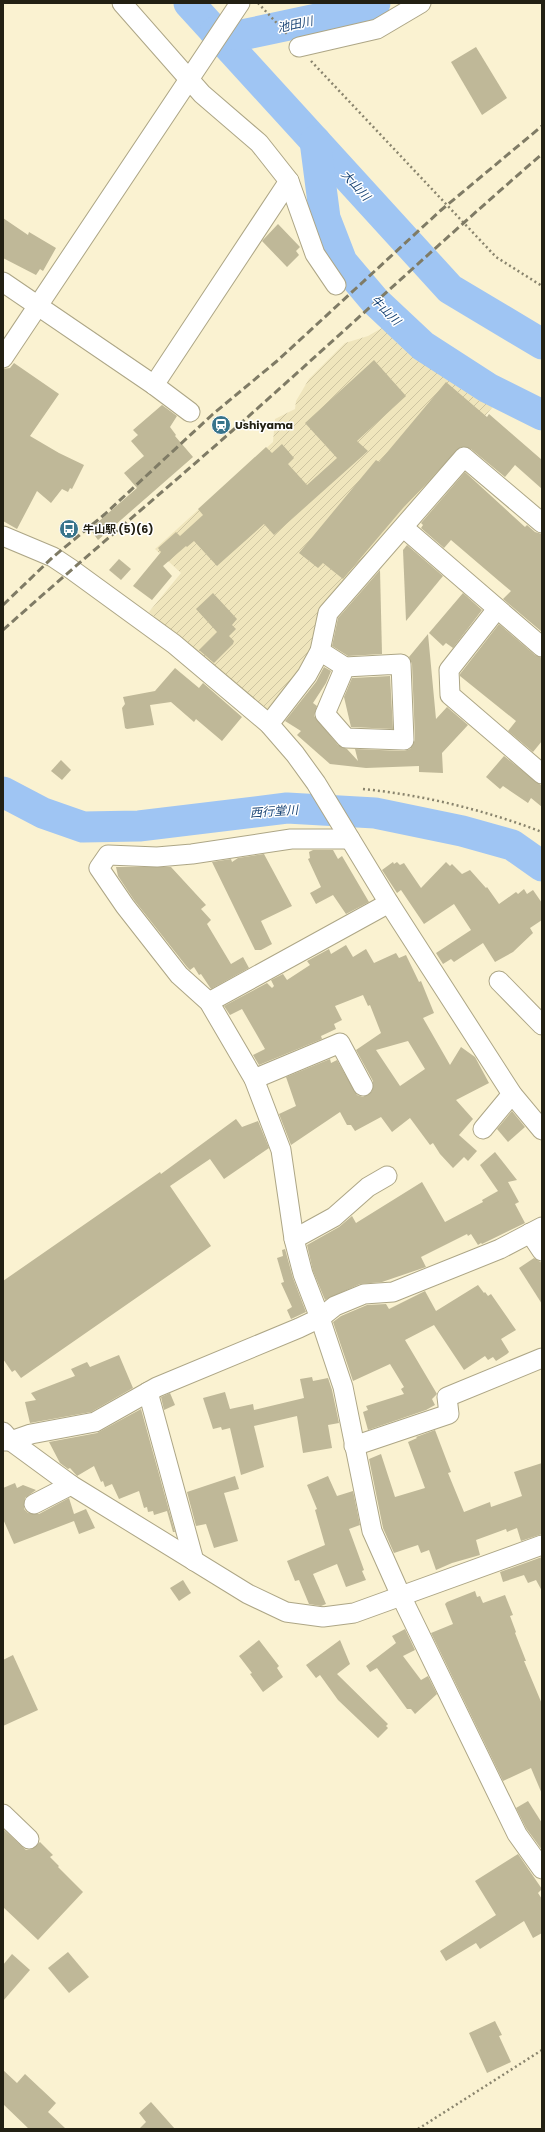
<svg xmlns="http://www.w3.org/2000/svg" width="545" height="2132" font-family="Poppins,'Noto Sans JP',sans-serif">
<defs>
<pattern id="industrial-furrows" width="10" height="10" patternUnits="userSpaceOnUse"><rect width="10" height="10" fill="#efe5bc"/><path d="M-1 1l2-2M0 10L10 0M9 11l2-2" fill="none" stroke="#cdc4a1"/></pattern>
</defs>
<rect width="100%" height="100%" fill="#faf2d1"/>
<polygon fill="url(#industrial-furrows)" points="389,324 417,352 495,404 319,614 304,670 273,708 262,710 149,612 181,573 155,549 273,442 275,419 295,409 296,401 309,379 345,343 368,336"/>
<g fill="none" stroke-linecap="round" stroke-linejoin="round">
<g stroke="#9fc5f3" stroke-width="31">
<polyline points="189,3 450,289 542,344"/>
<polyline points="215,32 242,35 317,19 375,3"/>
<polyline points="315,141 325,218 342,262 375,301 423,346 488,388 542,415"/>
<polyline points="3,792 43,813 83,827 139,826 287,808 375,813 462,831 512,845 542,866"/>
</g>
</g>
<g fill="#bfb898" fill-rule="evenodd">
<polygon points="476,47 507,98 482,115 451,62"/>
<polygon points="3,218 28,235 29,232 56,248 43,271 40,269 36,275 3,258"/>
<polygon points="278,224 300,247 296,251 299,255 287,267 262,241"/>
<polygon points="374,360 406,396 357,441 368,451 274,535 264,524 217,566 194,541 187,547 186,546 163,566 172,576 152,600 133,586 161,552 158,548 176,532 180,536 203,515 198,509 266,447 272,453 282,444 294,458 288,464 307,485 337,458 305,423"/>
<polygon points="14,363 59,394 30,436 59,453 84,465 72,489 70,488 68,492 62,489 51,503 37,491 17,529 3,521 3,369 10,368"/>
<polygon points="446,382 487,417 489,414 542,460 542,489 515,465 505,477 471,449 461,447 403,508 343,579 323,563 318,568 299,553 376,460 379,462"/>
<polygon points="162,405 177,416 170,427 176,435 175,436 193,457 98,540 90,529 137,488 124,473 144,456 131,441 138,435 133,430"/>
<polygon points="465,472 525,527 527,525 535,532 542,534 542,632 503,599 511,591 499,581 451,540 444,548 421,528 423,525 421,523"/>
<polygon points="407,545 443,576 406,621 403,550"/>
<polygon points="119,559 131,569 121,580 109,570"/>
<polygon points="380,570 382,654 348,656 332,646 338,618"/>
<polygon points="213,593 237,619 232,625 236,629 229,636 234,641 233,644 214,663 199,650 217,632 196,609"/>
<polygon points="463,593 482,610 453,648 446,643 443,646 429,633"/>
<polygon points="499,624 535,655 542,658 542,741 533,752 508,731 516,721 460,676 460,674"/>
<polygon points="428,634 436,719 447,707 468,725 442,753 443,773 419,772 419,766 366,768 330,764 297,735 301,731 285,721 316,682 324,667 331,671 326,683 313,703 317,706 314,716 338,745 347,749 358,761 355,749 404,751 410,749 415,740 412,664 409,657"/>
<polygon points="175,668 199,688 203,683 242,717 222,741 196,719 194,722 171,702 150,705 154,725 127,729 125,728 122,708 125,704 123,697 155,691"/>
<polygon points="390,676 393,729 351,727 344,697 352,678"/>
<polygon points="504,756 542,786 542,807 531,798 528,803 503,786 500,789 486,777"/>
<polygon points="61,760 71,770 62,780 51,771"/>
<polygon points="313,850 333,850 338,859 342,856 369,902 346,914 333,895 316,904 310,893 321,887 308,859 310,858 309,852"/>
<polygon points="264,854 292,906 261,921 272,944 261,950 255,950 212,862 231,859 232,862 238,858"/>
<polygon points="393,862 394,864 397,862 400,865 404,863 421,888 446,862 450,866 452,864 462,874 470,870 486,888 487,887 499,904 516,892 518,894 524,889 527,894 533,890 542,903 542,920 530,928 533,933 513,952 495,962 483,943 454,962 451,959 443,964 436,953 471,930 454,904 424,924 401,890 397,893 382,870"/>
<polygon points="116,867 171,867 206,905 201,909 211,920 207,924 231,964 243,957 249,968 211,989 201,974 199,975 194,967 190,970 187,967 134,900 118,876"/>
<path d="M346,945l7,12 13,-8 8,14 22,-10 3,5 7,-3 13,27 2,-1 13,32 -11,5 27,47 11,-18 14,10 14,26 -33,17 17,19 -14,16 18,16 -9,10 -4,-4 -11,11 -13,-14 -7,-11 -3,2 -20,-27 -18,14 -11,-15 -26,14 -4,-6h-4l-7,-13 -49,33 -12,-31 17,-8 -10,-29 44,-18 1,4 6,-3 20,35 6,2 9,-6 1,-10 -17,-31 25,-17 -11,-28 -2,1 -5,-11 -28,11 7,14 -8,4 2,5 -15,7 1,3 -63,26 -6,-10 12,-6 -23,-40 -12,6 -6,-9 43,-23 5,5 2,-2 -3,-6 12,-6 4,6 23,-15 -3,-4 22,-12 2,5zM408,1041l17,28 -25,17 -24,-36z"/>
<polygon points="512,1111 525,1127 508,1142 497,1129"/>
<polygon points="236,1119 242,1127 258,1121 269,1148 224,1179 210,1159 170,1186 211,1246 21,1378 15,1370 12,1372 3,1359 3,1281 160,1172 161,1174"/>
<polygon points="495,1152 517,1180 508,1182 519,1202 515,1204 525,1223 482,1244 481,1243 478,1245 471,1234 468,1236 467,1234 421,1257 426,1267 382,1282 360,1284 325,1300 313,1271 307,1245 339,1227 352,1216 356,1223 422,1182 445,1222 483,1202 482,1200 498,1191 480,1165"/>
<polygon points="285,1249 293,1278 306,1312 291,1319 287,1310 292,1307 281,1283 284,1282 277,1258 283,1256 282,1250"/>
<polygon points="534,1258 542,1263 542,1304 519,1268"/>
<polygon points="478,1285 484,1293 485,1292 488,1296 491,1294 516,1330 501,1339 509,1352 507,1354 496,1361 493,1357 488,1360 485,1356 464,1370 434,1325 405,1340 437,1394 432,1399 435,1405 426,1410 368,1430 363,1412 368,1410 366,1406 404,1394 401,1389 404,1387 390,1364 353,1381 333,1322 341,1316 367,1305 386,1304 389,1309 425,1291 436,1311"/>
<polygon points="119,1355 133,1388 91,1412 30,1423 25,1402 36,1400 31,1393 75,1376 71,1369 87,1362 90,1367"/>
<polygon points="312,1377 313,1381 328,1378 332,1390 339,1423 328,1425 332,1448 303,1453 297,1416 254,1426 264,1467 241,1475 230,1428 222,1430 221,1427 213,1429 203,1398 225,1392 230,1409 253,1404 254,1410 304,1398 300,1379"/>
<polygon points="170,1393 175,1405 164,1410 161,1397"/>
<polygon points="141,1409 175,1532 173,1532 167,1511 154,1515 153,1511 148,1512 147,1507 144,1508 139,1491 119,1499 112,1484 105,1487 103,1481 101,1482 94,1466 77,1476 70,1468 68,1469 60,1463 49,1442 97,1433"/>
<polygon points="435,1430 451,1472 448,1473 464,1512 490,1502 491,1507 522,1496 514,1472 542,1463 542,1534 521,1541 517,1528 507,1532 506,1529 476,1540 480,1555 452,1563 436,1570 429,1550 421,1553 418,1545 394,1553 383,1528 369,1459 381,1454 395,1497 425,1488 408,1442 417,1438 416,1437"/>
<polygon points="235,1476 239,1489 224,1493 238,1541 214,1548 206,1524 196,1526 187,1492"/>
<polygon points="328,1476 337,1496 353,1491 360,1525 349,1529 364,1570 362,1571 366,1580 346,1587 337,1564 313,1574 326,1604 321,1606 309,1604 299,1580 295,1581 287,1561 325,1545 315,1510 317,1509 307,1485"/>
<polygon points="15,1483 17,1488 23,1485 36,1490 25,1498 24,1509 28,1513 39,1514 69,1498 74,1514 86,1509 95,1528 79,1534 74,1521 14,1544 3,1519 3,1488"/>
<polygon points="542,1557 542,1591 536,1580 528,1583 524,1575 503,1582 500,1572"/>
<polygon points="183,1580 191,1593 179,1601 170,1588"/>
<polygon points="475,1591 477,1597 480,1596 483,1603 505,1595 513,1615 510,1616 516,1632 515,1633 526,1661 524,1661 542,1704 542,1794 531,1768 503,1781 431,1633 453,1624 445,1604 447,1602"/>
<polygon points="405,1629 415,1650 403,1656 421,1680 428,1676 437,1694 415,1714 411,1709 407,1709 377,1668 370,1672 366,1666 396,1643 392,1636"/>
<polygon points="259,1640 279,1666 277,1668 283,1677 263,1692 250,1674 252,1673 239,1656"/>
<polygon points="340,1640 350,1664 337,1674 388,1724 386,1726 388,1728 378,1738 338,1700 320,1675 316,1678 306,1665"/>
<polygon points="13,1655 38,1710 3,1726 3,1660"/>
<polygon points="528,1801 542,1823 542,1850 526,1828 516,1808"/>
<polygon points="3,1829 26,1850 32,1849 40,1842 53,1855 50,1857 59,1866 58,1867 83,1892 38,1940 3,1907"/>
<polygon points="518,1854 542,1889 538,1893 542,1899 542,1933 533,1938 524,1921 480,1949 476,1943 446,1961 440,1951 496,1915 475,1881"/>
<polygon points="68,1952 89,1977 69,1993 48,1968"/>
<polygon points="12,1954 30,1970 3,2001 3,1965"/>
<polygon points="495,2021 502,2035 499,2036 511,2062 487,2073 469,2033"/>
<polygon points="3,2070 17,2083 25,2074 56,2103 48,2112 66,2129 29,2129 3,2104"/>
<polygon points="151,2102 175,2129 139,2129 146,2122 139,2113"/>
</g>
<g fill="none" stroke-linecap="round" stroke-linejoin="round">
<defs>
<g id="street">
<polyline points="122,3 202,94 259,143 289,181 315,254 336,285"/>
<polyline points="299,47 377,29 421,3"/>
<polyline points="3,282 154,385 190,412"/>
<polyline points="3,358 240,3"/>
<polyline points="154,385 289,181"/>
<polyline points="404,528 542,647"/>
<polyline points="3,536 53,557 71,569 174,644 269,724 295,754 316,783 389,903 512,1094 542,1130"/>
<polyline points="497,609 449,670 450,695 542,774"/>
<polyline points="320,651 345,667 325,714 346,738 404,740 401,664 345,667"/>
<polyline points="269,724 307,675 320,651 328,613 464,457 542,523"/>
<polyline points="350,839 291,839 192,854 157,857 108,855 99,868 125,906 179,975 209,1002 254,1079 281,1150 294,1239 303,1274 320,1318 343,1387 372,1531 401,1596 517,1834 542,1869"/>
<polyline points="499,981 542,1025"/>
<polyline points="209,1002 389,903"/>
<polyline points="254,1079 340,1043 363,1086"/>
<polyline points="483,1129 512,1094"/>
<polyline points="530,1233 542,1251"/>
<polyline points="294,1239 334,1217 368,1187 387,1176"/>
<polyline points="148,1392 194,1561"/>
<polyline points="3,1432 11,1441 71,1485 248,1594 286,1612 323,1617 354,1613 542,1545"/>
<polyline points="3,1441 11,1441 31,1434 95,1422 157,1387 299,1328 320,1318 335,1306 364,1294 393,1292 500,1249 542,1227"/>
<polyline points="354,1446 449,1414 447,1397 542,1358"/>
<polyline points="34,1504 71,1485"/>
<polyline points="3,1814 29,1839"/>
</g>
</defs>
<use href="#street" stroke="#ada686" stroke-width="21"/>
<g stroke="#89846d" stroke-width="2.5" stroke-dasharray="2 3" stroke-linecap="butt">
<polyline points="258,3 288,35"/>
<polyline points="311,61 496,257 542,286"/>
<path d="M363,789c60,6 122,21 179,43"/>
<polyline points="418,2129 542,2050"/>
</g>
<use href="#street" stroke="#fff" stroke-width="19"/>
<g stroke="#7f7b65" stroke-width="3" stroke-dasharray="8 4" stroke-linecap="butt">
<polyline points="3,605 53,557 105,514 213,414 277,361 440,211 542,126"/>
<path d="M3,630c75,-67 153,-132 229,-199 104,-92 205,-186 310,-277"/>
</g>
</g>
<defs>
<symbol id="station-disc" viewBox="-11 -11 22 22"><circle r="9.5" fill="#38748b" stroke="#fff"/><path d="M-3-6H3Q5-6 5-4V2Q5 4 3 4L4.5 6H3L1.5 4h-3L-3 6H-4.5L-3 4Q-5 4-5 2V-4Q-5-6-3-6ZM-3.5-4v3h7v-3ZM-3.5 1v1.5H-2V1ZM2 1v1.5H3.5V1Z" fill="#fff"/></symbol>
<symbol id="bus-disc" viewBox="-11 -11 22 22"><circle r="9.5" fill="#38748b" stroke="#fff"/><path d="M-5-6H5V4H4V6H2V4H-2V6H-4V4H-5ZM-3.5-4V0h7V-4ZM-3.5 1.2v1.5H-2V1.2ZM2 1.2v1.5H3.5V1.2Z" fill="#fff"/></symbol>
</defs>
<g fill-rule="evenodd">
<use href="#station-disc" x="210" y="414" width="22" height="22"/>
<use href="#bus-disc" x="58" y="518" width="22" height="22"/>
</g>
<g text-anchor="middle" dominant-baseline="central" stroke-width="3" stroke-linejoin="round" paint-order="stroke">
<g font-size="11" font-weight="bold" fill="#222013" stroke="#fff" text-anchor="start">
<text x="235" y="425">Ushiyama</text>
<text x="83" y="529">牛山駅 (5)(6)</text>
</g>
<g font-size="12" font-style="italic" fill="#194475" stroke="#fff">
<text transform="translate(295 24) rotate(-12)">池田川</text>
<text transform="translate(356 185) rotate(48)">大山川</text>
<text transform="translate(386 310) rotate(45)">牛山川</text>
<text transform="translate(274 811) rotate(-4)">西行堂川</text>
</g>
</g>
<rect width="545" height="2132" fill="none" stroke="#222013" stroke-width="8"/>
</svg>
